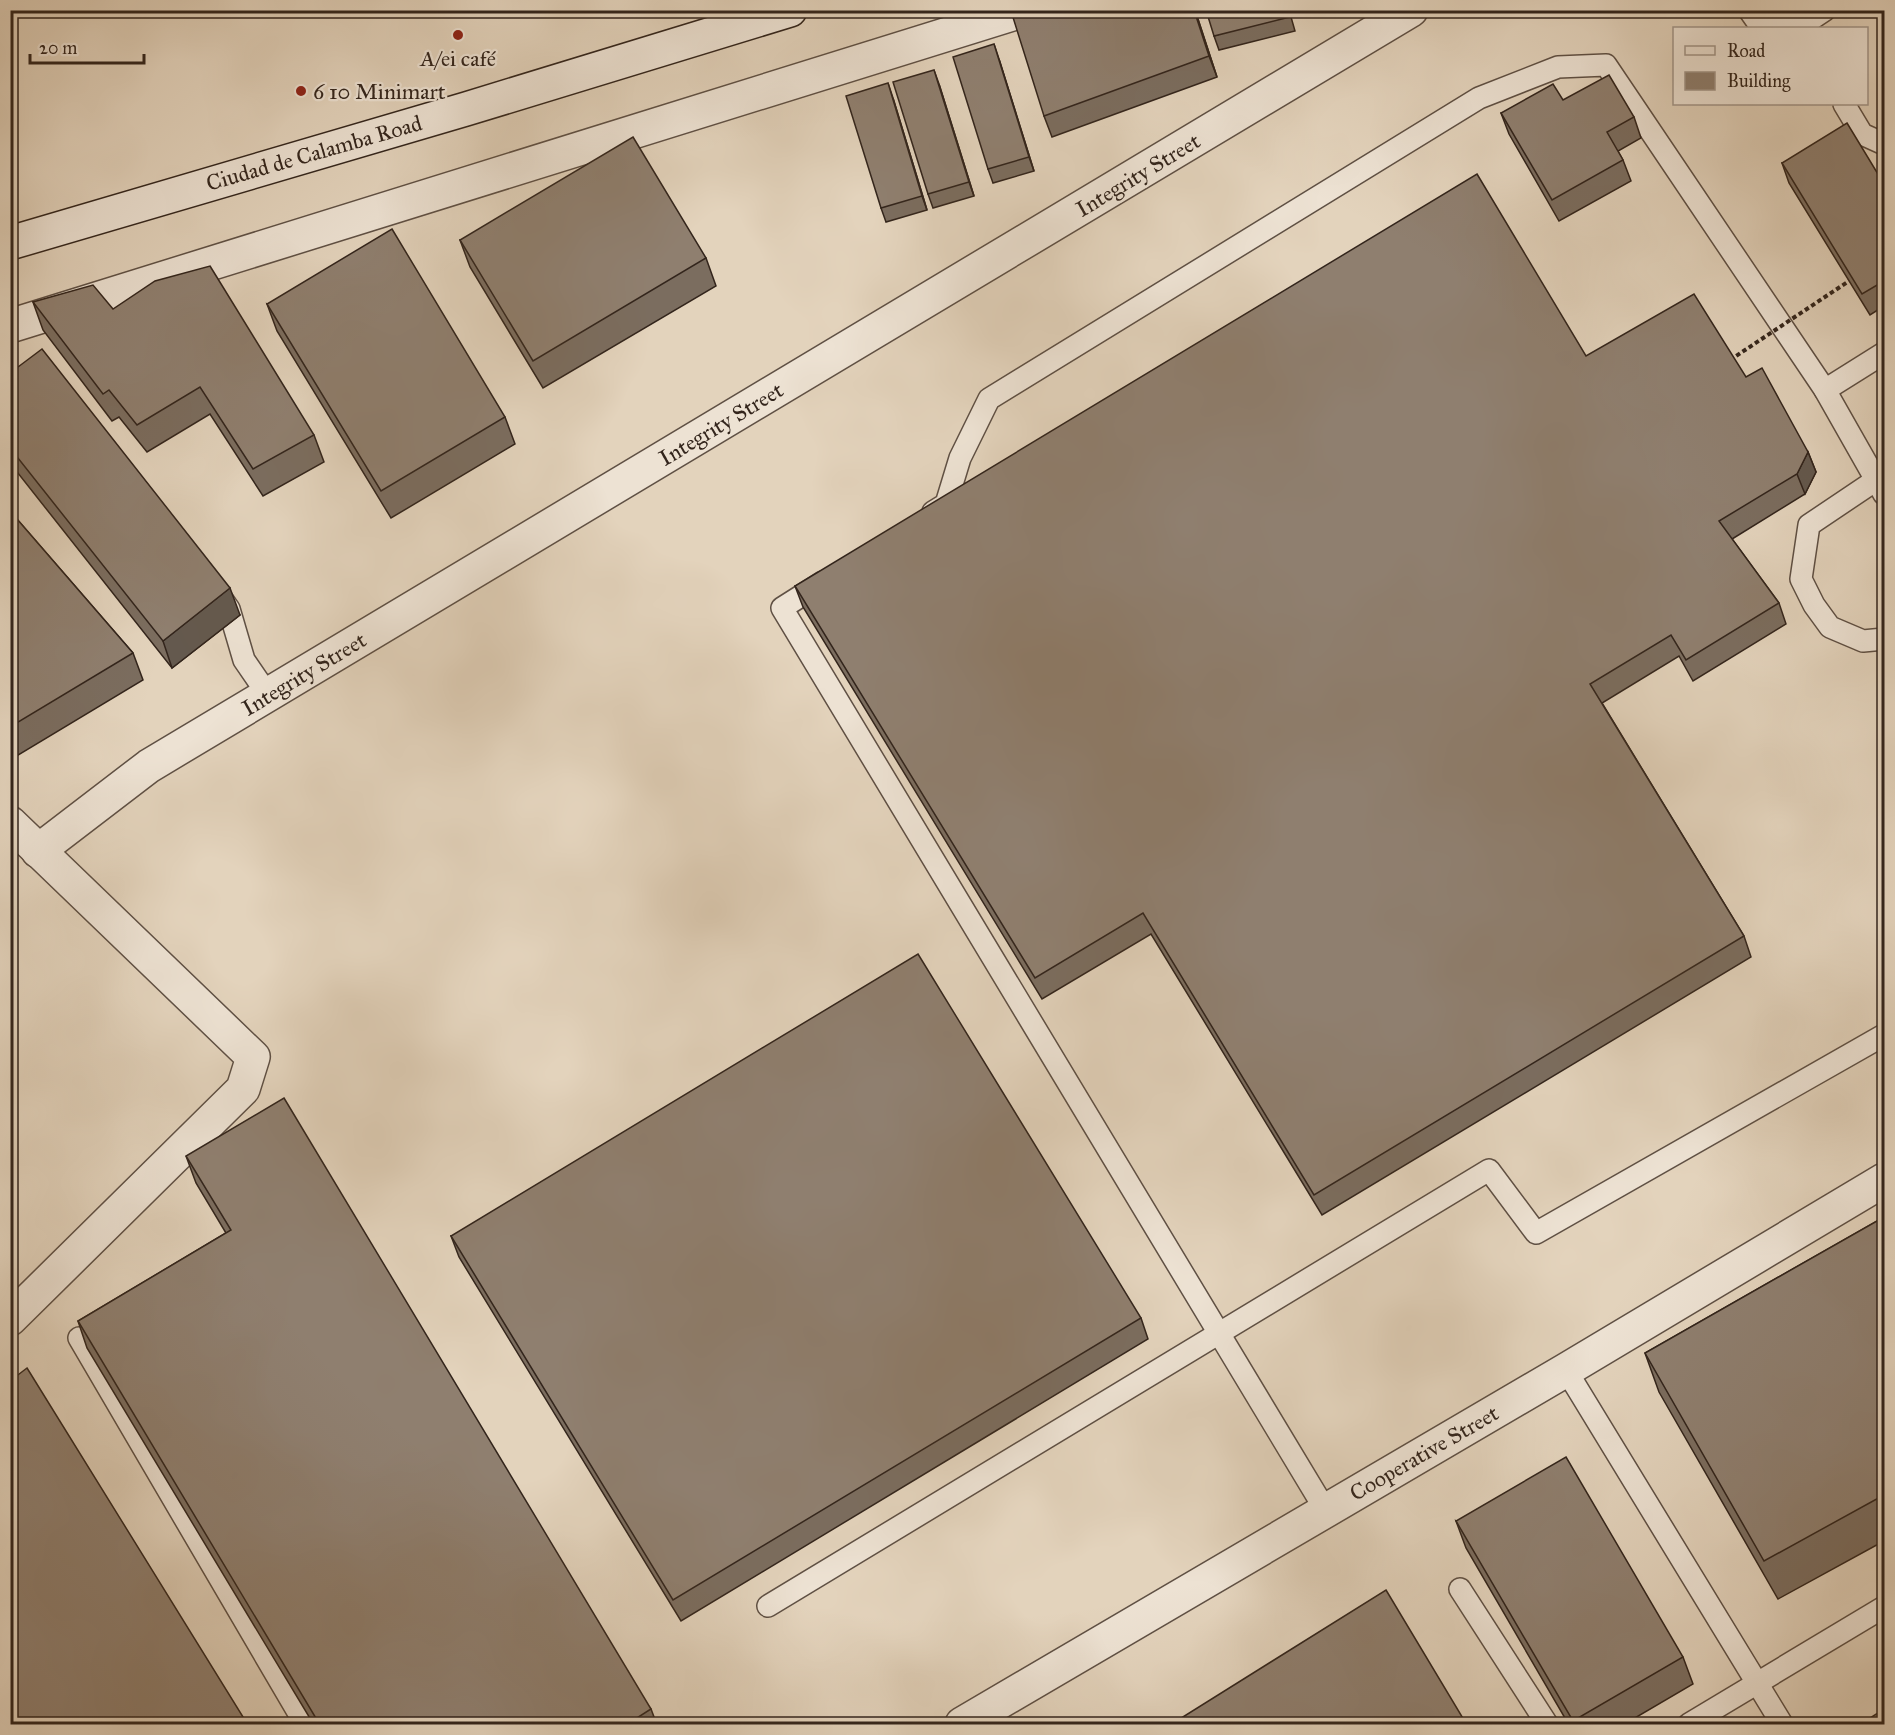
<svg xmlns="http://www.w3.org/2000/svg" width="1895" height="1735" font-family="'IM FELL Great Primer',serif">
<rect width="100%" height="100%" fill="#e3d3bc"/>
<filter id="stains"><feTurbulence type="fractalNoise" baseFrequency=".00333" numOctaves="4"/><feColorMatrix values="0 0 0 0 .2 0 0 0 0 .09 0 0 0 0 .02 0 0 0 .5 -.17"/></filter>
<radialGradient id="worn" r=".72"><stop offset=".6" stop-color="#630" stop-opacity="0"/><stop offset="1" stop-color="#630" stop-opacity=".3"/></radialGradient>
<g fill="none" stroke-linecap="round" stroke-linejoin="round">
<defs>
<g id="lane">
<polyline points="1749,10 1761,27 1799,28"/>
<polyline points="1798,28 1825,10"/>
<polyline points="1844,104 1862,134 1884,144"/>
<polyline points="1825,390 1884,353"/>
<polyline points="1876,480 1809,525 1801,579 1814,605 1830,627 1863,641 1884,639"/>
<polyline points="933,512 946,504 960,458 989,399 1479,98 1558,67 1606,65 1825,390 1884,494"/>
<polyline points="823,582 782,608 1326,1511"/>
<polyline points="220,596 229,609 244,660 268,695"/>
<polyline points="79,1338 305,1724"/>
<polyline points="1566,1370 1782,1724"/>
<polyline points="1460,1589 1547,1724"/>
<polyline points="768,1606 1489,1170 1536,1233 1884,1035"/>
<polyline points="1689,1724 1884,1607"/>
</g>
<g id="street">
<polyline points="10,326 1025,10"/>
<polyline points="10,823 253,1057 243,1089 10,1319"/>
<polyline points="38,851 149,766 1411,10"/>
<polyline points="962,1724 1566,1370 1884,1180"/>
</g>
<polyline id="secondary" points="10,243 466,109 790,10"/>
</defs>
<use href="#lane" stroke="#5f5044" stroke-width="24"/>
<use href="#street" stroke="#5f5044" stroke-width="36"/>
<use href="#secondary" stroke="#33251c" stroke-width="36"/>
<use href="#lane" stroke="#ede2d3" stroke-width="21"/>
<use href="#street" stroke="#ede2d3" stroke-width="33"/>
<use href="#secondary" stroke="#ede2d3" stroke-width="33"/>
<polyline stroke="#33251c" stroke-width="4" stroke-dasharray="4.5 3" stroke-linecap="butt" points="1730,360 1849,281"/>
</g>
<g fill="#7b6d5f" stroke="#33251c" stroke-width="1.5">
<polygon points="1195,10 1217,77 1052,137 1044,116"/>
<polygon points="1289,10 1295,31 1219,50 1214,36"/>
<polygon points="999,59 1034,171 993,183 988,169"/>
<polygon points="939,84 974,196 933,208 928,194"/>
<polygon points="893,98 927,210 886,222 881,208"/>
<polygon points="1563,100 1634,117 1641,138 1618,151 1623,160 1631,181 1559,221 1509,134 1501,113"/>
<polygon points="1782,163 1884,184 1884,306 1870,315 1789,183"/>
<polygon points="460,240 706,258 716,286 543,388 470,267"/>
<polygon points="33,302 113,309 314,435 324,462 263,496 210,414 147,452 119,417 112,421 43,330"/>
<polygon points="267,304 505,417 515,444 391,518 277,331"/>
<polygon points="1586,356 1746,377 1808,452 1816,472 1805,494 1732,539 1779,603 1786,624 1693,681 1679,656 1602,703 1744,936 1751,957 1322,1215 1151,934 1042,999 803,607 795,586"/>
<polygon points="10,373 240,615 172,668 10,463"/>
<polygon points="10,511 133,653 143,680 10,760"/>
<polygon points="186,1156 651,1709 657,1725 314,1725 87,1348 78,1321 226,1233 196,1183"/>
<polygon points="1884,1217 1884,1541 1778,1599 1659,1392 1645,1353"/>
<polygon points="451,1236 1141,1318 1148,1339 681,1621 459,1257"/>
<polygon points="1456,1521 1683,1657 1693,1684 1623,1725 1569,1725 1466,1548"/>
</g>
<g fill="#64594e" stroke="#33251c" stroke-width="1.5">
<polygon points="1194,10 1195,10 1217,77 1209,56"/>
<polygon points="994,44 999,59 1034,171 1029,157"/>
<polygon points="934,70 939,84 974,196 969,182"/>
<polygon points="888,83 893,98 927,210 922,196"/>
<polygon points="1808,452 1816,472 1805,494 1797,474"/>
<polygon points="230,588 240,615 172,668 163,641"/>
</g>
<g fill="#8f7f6f" stroke="#33251c" stroke-width="1.5">
<polygon points="1014,10 1194,10 1209,56 1044,116 1011,11"/>
<polygon points="1206,10 1288,10 1290,17 1214,36"/>
<polygon points="994,44 1029,157 988,169 953,57"/>
<polygon points="934,70 969,182 928,194 893,82"/>
<polygon points="1609,75 1634,117 1607,132 1623,160 1552,200 1501,113 1553,84 1563,100"/>
<polygon points="888,83 922,196 881,208 846,96"/>
<polygon points="1847,123 1884,184 1884,281 1862,294 1782,163"/>
<polygon points="633,137 706,258 533,361 460,240"/>
<polygon points="1477,174 1586,356 1694,294 1746,377 1762,368 1808,452 1797,474 1719,521 1779,603 1686,660 1671,635 1590,684 1744,936 1314,1195 1143,913 1035,978 795,586"/>
<polygon points="392,229 505,417 381,491 267,304"/>
<polygon points="210,266 314,435 253,469 200,387 137,425 109,390 103,394 33,302 93,285 113,309 155,281"/>
<polygon points="42,349 230,588 163,641 10,448 10,373"/>
<polygon points="10,511 133,653 10,727"/>
<polygon points="918,954 1141,1318 673,1600 451,1236"/>
<polygon points="284,1098 651,1709 626,1725 320,1725 78,1321 231,1230 186,1156"/>
<polygon points="1884,1217 1884,1495 1764,1561 1645,1353"/>
<polygon points="27,1368 248,1725 10,1725 10,1381"/>
<polygon points="1566,1457 1683,1657 1573,1721 1456,1521"/>
<polygon points="1386,1590 1467,1725 1170,1725"/>
<polygon points="1884,1709 1884,1725 1859,1725"/>
</g>
<g fill="#8f2418" stroke="#ede2d3" stroke-width="2">
<circle cx="458" cy="35" r="6"/>
<circle cx="301" cy="91" r="6"/>
</g>
<g text-anchor="middle" dominant-baseline="central" stroke-width="4.5" stroke-linejoin="round" paint-order="stroke">
<g font-size="22" fill="#33251c" stroke="#ede2d3">
<text x="458" y="58">A/ei café</text>
<text x="313" y="91" text-anchor="start">6 10 Minimart</text>
</g>
<g font-size="22" fill="#33251c" stroke="#ede2d3">
<text transform="translate(314 153) rotate(-16)">Ciudad de Calamba Road</text>
<text transform="translate(1138 175) rotate(-31)">Integrity Street</text>
<text transform="translate(721 424) rotate(-31)">Integrity Street</text>
<text transform="translate(304 674) rotate(-31)">Integrity Street</text>
<text transform="translate(1424 1453) rotate(-30)">Cooperative Street</text>
</g>
</g>
<rect width="1895" height="1735" fill="none" stroke="#e3d3bc" stroke-width="36"/>
<rect x="12" y="12" width="1871" height="1711" fill="none" stroke="#33251c" stroke-width="3"/>
<rect x="18" y="18" width="1859" height="1699" fill="none" stroke="#33251c" stroke-width="1.5"/>
<rect x="1673" y="27" width="195" height="78" fill="#ede2d3" stroke="#a3968a" stroke-width="1.5"/>
<rect x="1685" y="46" width="30" height="9" fill="#ede2d3" stroke="#a3968a" stroke-width="1.5"/>
<text x="1727" y="57" font-size="18" fill="#33251c">Road</text>
<rect x="1685" y="72" width="30" height="18" fill="#8f7f6f" stroke="#a3968a" stroke-width="1.5"/>
<text x="1727" y="87" font-size="18" fill="#33251c">Building</text>
<path d="M30 54v9h114v-9" fill="none" stroke="#33251c" stroke-width="3"/>
<text x="39" y="54" font-size="18" fill="#33251c" stroke="#ede2d3" stroke-width="4.5" paint-order="stroke">20 m</text>
<rect width="100%" height="100%" filter="url(#stains)"/>
<rect width="100%" height="100%" fill="url(#worn)"/>
</svg>
